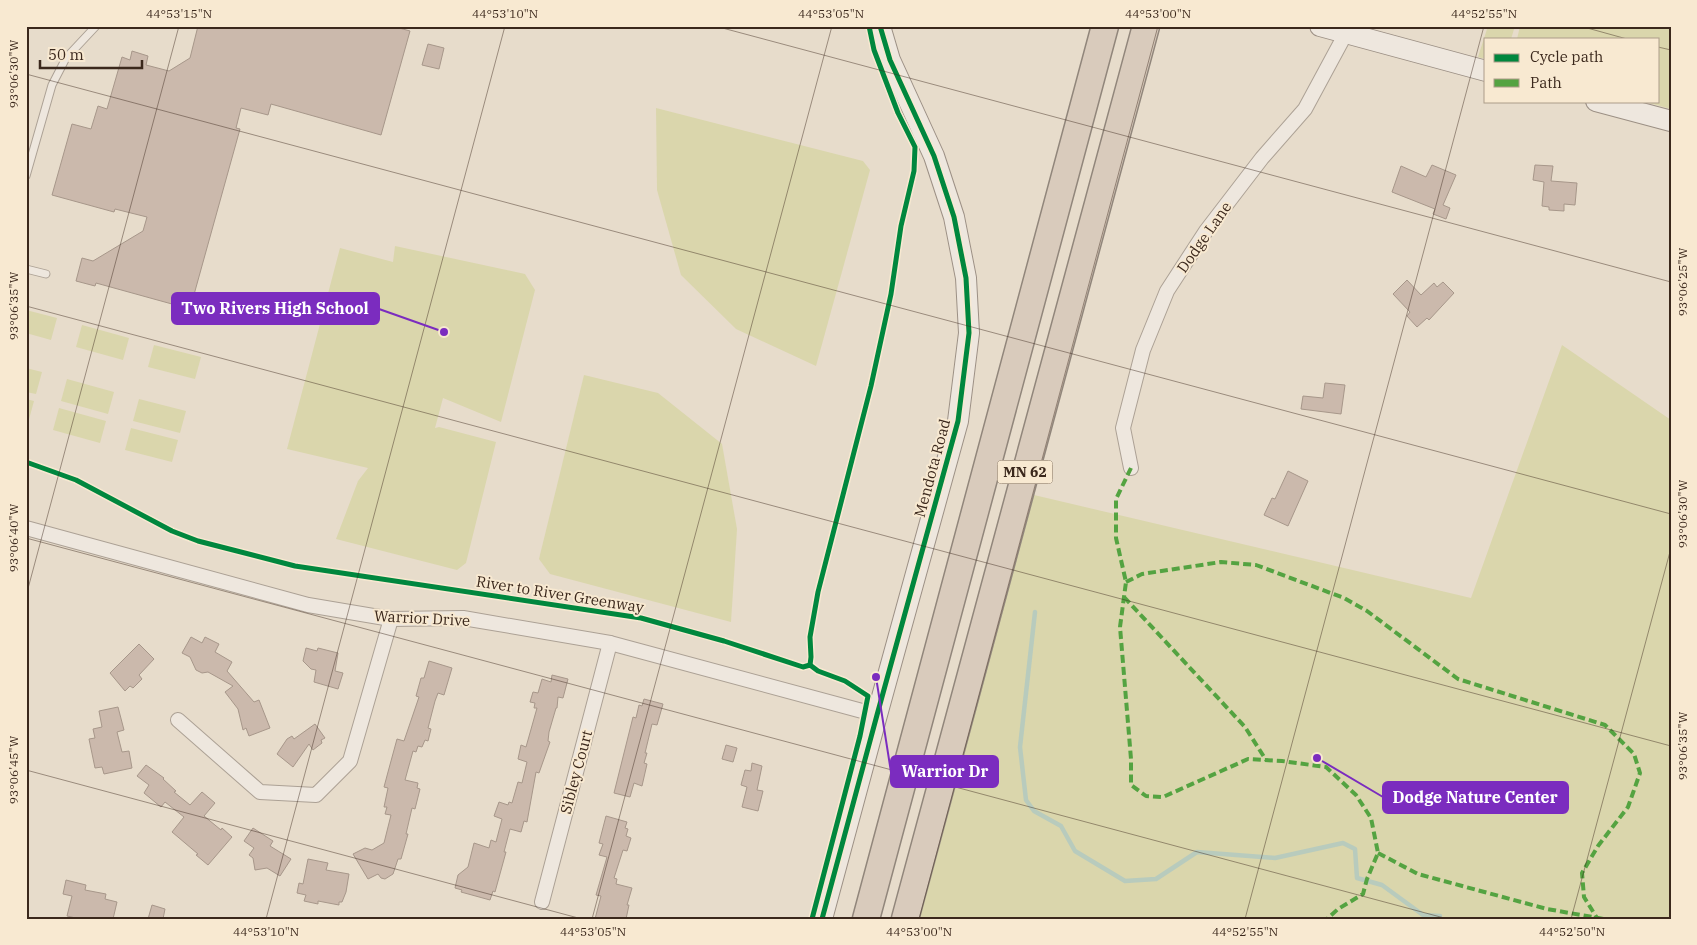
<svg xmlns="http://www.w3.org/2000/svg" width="1697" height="945" font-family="'IBM Plex Serif',serif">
<rect width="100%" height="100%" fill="#e7dccb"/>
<g fill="#dad6ac">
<polygon points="1488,26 1515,26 1511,39 1486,39 1486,59 1478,57"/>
<polygon points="1520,26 1671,26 1671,109 1642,101 1658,101 1658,39 1517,39"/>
<polygon points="656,108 863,161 870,170 816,366 736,329 681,275 657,190"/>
<polygon points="395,246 525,274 535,290 501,422 443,398 435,428 439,427 496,442 466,563 457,570 336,539 358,481 368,468 287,449 340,248 393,262"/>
<polygon points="26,310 57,318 51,340 26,333"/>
<polygon points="82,325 129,338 123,360 76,347"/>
<polygon points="154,345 201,357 195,379 148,367"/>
<polygon points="1562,345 1671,420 1671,919 919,919 1034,495 1471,598"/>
<polygon points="26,368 42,372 36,394 26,392"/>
<polygon points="584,375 658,393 722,444 737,529 731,622 550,574 539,559"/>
<polygon points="67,379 114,392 108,414 61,401"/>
<polygon points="26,399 34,401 28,423 26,423"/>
<polygon points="139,399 186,411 180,433 133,421"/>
<polygon points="59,408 106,421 100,443 53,430"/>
<polygon points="131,428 178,440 172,462 125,450"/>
</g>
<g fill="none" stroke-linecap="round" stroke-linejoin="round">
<polyline stroke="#b8cbbd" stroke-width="4.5" points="1035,612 1020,747 1026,800 1034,811 1061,826 1075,851 1125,881 1156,879 1197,852 1275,858 1343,843 1355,849 1357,878 1382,885 1423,915 1440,916 1439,919"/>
</g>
<g fill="#cbb9ac" stroke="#a7978a">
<polygon points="198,26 392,26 410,31 381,135 271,104 268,115 241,108 236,128 240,129 190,309 96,283 95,286 76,281 82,258 93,261 143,231 147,217 115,209 114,212 52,195 72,124 91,129 98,106 107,109 122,57 130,60 132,51 148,56 146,65 169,71 190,58"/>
<polygon points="428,44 444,48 439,69 422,65"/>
<polygon points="1432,165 1456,175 1443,205 1450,208 1446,219 1433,214 1435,209 1392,192 1401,166 1426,177"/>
<polygon points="1535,165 1553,166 1551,181 1577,183 1575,205 1564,204 1564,211 1549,210 1549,207 1542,206 1544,182 1533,180"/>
<polygon points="1407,280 1421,295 1434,283 1437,287 1443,282 1454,293 1429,320 1427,318 1417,327 1407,316 1410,312 1393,294"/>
<polygon points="1325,383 1345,385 1341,414 1301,409 1303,396 1323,398"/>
<polygon points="1288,471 1308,481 1288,526 1264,515 1272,498 1275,499"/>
<polygon points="191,637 202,643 205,637 219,644 215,652 232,662 227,671 254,702 259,700 270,728 249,736 246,728 243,730 238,709 225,692 233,686 208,672 202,673 196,670 190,657 182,653"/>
<polygon points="139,644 154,659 139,675 142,679 133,688 130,686 125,691 110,673"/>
<polygon points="306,648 317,651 318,648 338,653 335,671 343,673 338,689 314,682 316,670 311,669 303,661"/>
<polygon points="429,661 452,668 444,695 438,693 435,701 428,728 431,729 428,741 425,740 422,747 418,746 416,752 413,751 405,780 418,783 417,788 420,789 415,809 412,808 406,834 408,834 401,859 398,859 393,874 385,879 381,878 378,874 368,879 353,854 365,848 372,850 384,843 391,815 385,814 387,807 384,807 388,788 384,787 388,772 397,739 404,741 419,697 416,696 421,678 424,678"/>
<polygon points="552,675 568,679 563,698 558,697 557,708 556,708 549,732 548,741 550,742 539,773 536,772 527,822 524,821 521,832 510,829 504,852 506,852 495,892 493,891 490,900 461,892 462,890 455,888 458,875 468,867 474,843 489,848 491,840 496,842 502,819 494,816 499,802 508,805 509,802 512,803 518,782 522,783 527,762 518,759 521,745 526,747 537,708 534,708 535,703 530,702 533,692 538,693 542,679 551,682"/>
<polygon points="644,699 663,704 657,725 652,724 645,753 647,753 644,763 647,764 642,786 634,783 630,797 614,793 633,717 636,718 639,705 642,706"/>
<polygon points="118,707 124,730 117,732 122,752 129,751 132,768 104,774 102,767 95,768 89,739 95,738 93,729 102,727 99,711"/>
<polygon points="315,724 325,738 321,740 322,743 313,750 309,744 293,767 277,754 287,739 292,736 294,739"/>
<polygon points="726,745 737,748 733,762 722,759"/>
<polygon points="752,763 762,766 757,790 763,791 758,811 742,807 747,787 741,785 745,770 751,771"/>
<polygon points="146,765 164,778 163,779 176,791 174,792 190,805 202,792 215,803 204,816 221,830 222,828 232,837 208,865 196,855 198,854 172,832 184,817 165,802 161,807 144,793 149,785 137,776"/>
<polygon points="606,816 627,822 625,828 628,829 626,836 631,838 627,851 623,850 614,878 617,879 616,884 632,888 627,905 629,905 626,919 595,919 601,896 596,895 607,857 599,855 603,844 599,843"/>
<polygon points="253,828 273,841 270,846 291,859 280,876 267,868 255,870 253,858 249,855 254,848 244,841"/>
<polygon points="308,859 328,863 326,870 349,874 346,892 342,902 339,902 339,905 318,901 318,904 304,901 306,895 297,893 299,883 303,884"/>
<polygon points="66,880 86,885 85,890 106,894 105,899 117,902 113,919 80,919 67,916 72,896 63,894"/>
<polygon points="152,905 165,909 163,919 148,919"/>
</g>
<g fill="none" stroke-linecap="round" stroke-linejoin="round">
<defs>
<g id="lane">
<polyline points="26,176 52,85 66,58 96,26"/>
<polyline points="26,269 46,274"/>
</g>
<g id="street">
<polyline points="1131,468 1123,428 1143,350 1167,291 1206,231 1262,158 1305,109 1346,33"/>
<polyline points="26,528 308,605 391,619 463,618 610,643 877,715"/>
<polyline points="178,720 260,792 316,795 350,761 391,619"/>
<polyline points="542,902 610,643"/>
</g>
<g id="secondary">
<polyline points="1320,26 1486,71"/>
<polyline points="1596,101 1671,121"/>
<polyline points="822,919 877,715 958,421 969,333 966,278 954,217 934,156 890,60 880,26"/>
</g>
<g id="highway">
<polyline points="866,919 1105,26"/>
<polyline points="905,919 1146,26"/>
</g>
</defs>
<use href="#lane" stroke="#aca195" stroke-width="9"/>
<use href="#street" stroke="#aca195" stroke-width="16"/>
<use href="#secondary" stroke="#9c9085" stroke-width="22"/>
<use href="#highway" stroke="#91867b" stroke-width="29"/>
<use href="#lane" stroke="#eee7de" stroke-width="7"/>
<use href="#street" stroke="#eee7de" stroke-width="14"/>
<use href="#secondary" stroke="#eee7de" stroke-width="20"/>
<use href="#highway" stroke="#d9cbbc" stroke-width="26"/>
<g stroke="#54a341" stroke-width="4" stroke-dasharray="8 4" stroke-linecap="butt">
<polyline points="1131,468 1116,499 1116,538 1126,582 1120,627 1131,759 1131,785 1146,796 1163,797 1248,759 1282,761 1326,767 1356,795 1371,818 1378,853 1367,879 1363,894 1338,909 1327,919"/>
<polyline points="1126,582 1142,574 1221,562 1256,565 1344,598 1367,611 1458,679 1605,725 1634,754 1640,773 1628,807 1598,846 1582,873 1584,897 1597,918"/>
<polyline points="1124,597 1245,727 1266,760"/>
<polyline points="1378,853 1418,874 1547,909 1604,919"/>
</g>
<defs>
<g id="cycleway">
<polyline points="26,462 76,480 172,531 198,541 237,551 295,566 641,618 724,641 803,667 810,665 818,671 845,681 868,696 860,736 812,919"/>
<polyline points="810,665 811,657 810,637 818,592 871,386 891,294 901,226 914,171 915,147 898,113 874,50 869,26"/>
<polyline points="822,919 877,715 958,421 969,333 966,278 954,217 934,156 890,60 880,26"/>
</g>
</defs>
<use href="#cycleway" stroke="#f8e9d1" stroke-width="8"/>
<use href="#cycleway" stroke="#00873e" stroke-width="5"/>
</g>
<path fill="none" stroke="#3b281c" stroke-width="1" stroke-opacity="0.45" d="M715,26l956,256M1580,26l47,13M1658,47l13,3M26,74l1645,440M26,306l1645,440M26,538l1422,381M26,596l153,-570M26,770l556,149M266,919l239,-893M592,919l240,-893M919,919l239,-893M1245,919l239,-893M1571,919l100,-371"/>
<g text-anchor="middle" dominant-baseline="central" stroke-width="4" stroke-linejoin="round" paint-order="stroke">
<rect fill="#f8e9d1" stroke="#746252" stroke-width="1" x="997.5" y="460.5" width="55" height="23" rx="4"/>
<g font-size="14" font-weight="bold" fill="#3b281c">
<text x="1025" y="472">MN 62</text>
</g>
<g font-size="15" fill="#3b281c" stroke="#f8e9d1">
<text transform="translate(1204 237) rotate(-55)">Dodge Lane</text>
<text transform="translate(932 468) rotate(-75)">Mendota Road</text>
<text transform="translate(560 594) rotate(9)">River to River Greenway</text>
<text transform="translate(422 618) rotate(3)">Warrior Drive</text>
<text transform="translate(576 772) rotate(-75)">Sibley Court</text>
</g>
</g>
<path fill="none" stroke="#7b2cbf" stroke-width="2" d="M444 332L379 309M876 677L891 772M1317 758L1383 797"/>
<g fill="#7b2cbf" stroke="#f8e9d1" stroke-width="2">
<circle cx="444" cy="332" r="5"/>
<circle cx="876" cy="677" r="5"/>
<circle cx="1317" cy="758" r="5"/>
</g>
<g fill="#7b2cbf" stroke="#7b2cbf" stroke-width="2">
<rect x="172" y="293" width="207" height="31" rx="5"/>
<rect x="891" y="756" width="107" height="31" rx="5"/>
<rect x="1383" y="782" width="185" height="31" rx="5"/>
</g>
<g font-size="16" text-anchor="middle" font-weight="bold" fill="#fff">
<text x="275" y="314">Two Rivers High School</text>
<text x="945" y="777">Warrior Dr</text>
<text x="1475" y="803">Dodge Nature Center</text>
</g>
<rect width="1697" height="945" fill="none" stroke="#f8e9d1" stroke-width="55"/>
<rect x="1484" y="38" width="175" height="65" fill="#f8e9d1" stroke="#ac9c89"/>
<rect x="1494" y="54" width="25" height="8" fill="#00873e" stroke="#ac9c89"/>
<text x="1530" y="62" font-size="15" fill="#3b281c">Cycle path</text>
<rect x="1494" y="79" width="25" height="8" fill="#54a341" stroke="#ac9c89"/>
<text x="1530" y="88" font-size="15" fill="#3b281c">Path</text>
<path d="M40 60v8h102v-8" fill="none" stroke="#3b281c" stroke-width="2.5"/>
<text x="48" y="60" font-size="15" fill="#3b281c" stroke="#f8e9d1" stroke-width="4" paint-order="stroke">50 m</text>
<rect x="28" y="28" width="1642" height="890" fill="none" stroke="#3b281c" stroke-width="2"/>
<g font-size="12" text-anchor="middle" fill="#3b281c">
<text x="179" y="18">44°53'15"N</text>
<text x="505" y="18">44°53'10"N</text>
<text x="831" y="18">44°53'05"N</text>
<text x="1158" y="18">44°53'00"N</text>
<text x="1484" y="18">44°52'55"N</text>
<text transform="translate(14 74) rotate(-90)" y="4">93°06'30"W</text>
<text transform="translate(1683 282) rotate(-90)" y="4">93°06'25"W</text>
<text transform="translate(14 306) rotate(-90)" y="4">93°06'35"W</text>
<text transform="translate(1683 514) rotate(-90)" y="4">93°06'30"W</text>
<text transform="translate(14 538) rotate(-90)" y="4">93°06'40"W</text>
<text transform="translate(1683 746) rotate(-90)" y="4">93°06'35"W</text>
<text transform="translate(14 770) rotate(-90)" y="4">93°06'45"W</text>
<text x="266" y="936">44°53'10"N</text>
<text x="593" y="936">44°53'05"N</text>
<text x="919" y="936">44°53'00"N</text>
<text x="1245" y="936">44°52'55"N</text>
<text x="1572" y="936">44°52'50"N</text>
</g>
</svg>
